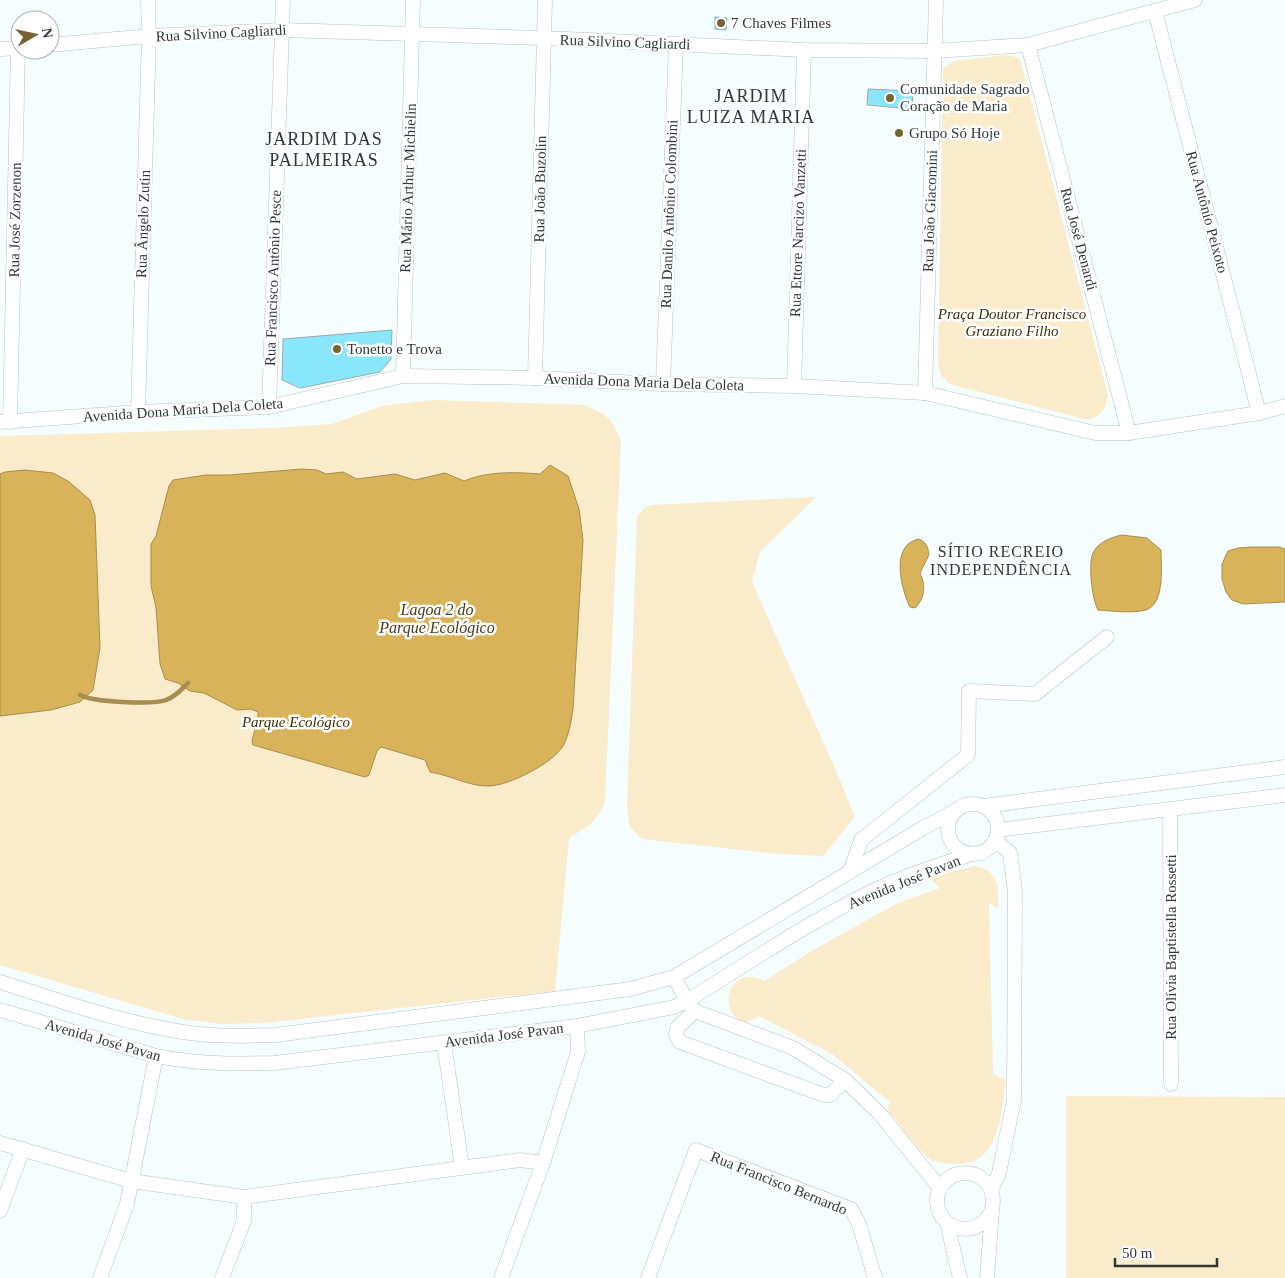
<svg xmlns="http://www.w3.org/2000/svg" width="1285" height="1278" font-family="Georgia,serif">
<rect width="100%" height="100%" fill="#f6fdfe"/>
<g fill="#faebcb">
<path d="M1005,55l11,2 5,5 87,333c-3,17 -5,18 -20,25l-139,-36 -8,-9 -3,-12 5,-295 11,-7z"/>
<path d="M432,400l153,5c23,11 27,12 36,37l-16,359c-9,23 -17,25 -36,37l-14,153 -292,32 -41,1 -39,-5 -183,-54v-529l271,-8 61,-4 50,-18z"/>
<polygon points="816,497 760,552 752,582 837,773 855,817 823,856 777,854 642,839 630,827 627,808 637,517 643,509 651,505"/>
<path d="M975,866c25,6 24,20 23,42l-9,-5 4,171 13,6c-5,34 -5,87 -53,84 -9,-1 -19,-1 -26,-7 -13,-12 -28,-33 -40,-47l3,-8 -58,-48 -73,-38 -15,8c-26,-14 -17,-50 9,-47 4,0 8,3 11,4l51,-32 83,-46 42,-15 -11,-11z"/>
<polygon points="1066,1096 1285,1097 1285,1278 1066,1278"/>
</g>
<g fill="#d8b35a" stroke="#a68e50">
<path d="M550,465l18,11 11,33 4,31 -10,169c-2,13 -4,26 -10,37 -10,17 -53,39 -73,40 -20,1 -40,-11 -60,-14l-5,-12 -44,-13 -4,4 -8,24 -4,2 -112,-32 -1,-4 6,-24v-5l-7,-3 -14,1 -33,-17 -14,-2 -12,-8 -13,-4 -5,-15 -4,-57 -5,-21v-42l5,-8 13,-50 4,-6 33,-5h23l73,-6 15,1 9,4 17,-2 14,7 38,-5 20,6 30,-7 19,8c23,-10 51,-9 76,-7z"/>
<polygon points="25,470 53,473 68,481 90,500 95,515 100,648 93,690 80,702 51,710 0,716 0,474 5,472"/>
<path d="M1122,535l25,3 14,12c0,18 5,59 -20,61 -14,2 -29,0 -43,-1 -6,-11 -10,-46 -5,-57 5,-11 19,-16 29,-18z"/>
<path d="M918,539c8,2 10,8 11,16l-9,18c6,13 5,25 -5,35l-5,-1c-9,-19 -20,-61 8,-68z"/>
<polygon points="1251,547 1279,547 1285,549 1285,602 1243,604 1232,600 1226,592 1222,579 1222,564 1228,551 1238,548"/>
</g>
<g fill="none" stroke-linecap="round" stroke-linejoin="round">
<path stroke="#a68e50" stroke-width="4.5" d="M80,695c12,7 73,10 86,5 9,-3 15,-10 22,-17"/>
</g>
<g fill="#8ae7fb" stroke="#9aaaae">
<polygon points="715,17 727,18 726,30 715,29"/>
<polygon points="868,89 913,91 912,109 867,105"/>
<polygon points="392,330 391,359 380,372 300,388 282,380 283,339"/>
</g>
<g fill="none" stroke-linecap="round" stroke-linejoin="round">
<defs>
<g id="minor">
<polyline points="1155,11 1259,413"/>
<polyline points="50,45 149,36 282,30 544,38 804,50 934,51 1028,45 1195,0"/>
<polyline points="1028,45 1129,433"/>
<polyline points="0,49 20,48"/>
<polyline points="403,376 413,0"/>
<polyline points="535,378 545,0"/>
<polyline points="663,384 676,44"/>
<polyline points="794,386 804,50"/>
<polyline points="925,393 936,0"/>
<polyline points="269,407 283,0"/>
<polyline points="138,412 149,36 148,0"/>
<polyline points="0,422 138,412 269,407 403,376 535,378 663,384 794,386 925,393 1095,433 1129,433 1259,413 1285,406"/>
<polyline points="10,422 18,48"/>
<circle cx="973" cy="829" r="25"/>
<polyline points="984,806 1285,767"/>
<polyline points="1170,809 1171,1084"/>
<polyline points="998,830 1285,795"/>
<polyline points="850,872 861,840 968,755 969,691 1035,694 1107,637"/>
<polyline points="674,977 687,1001 695,1011 793,1048 845,1080 880,1114 939,1187"/>
<path d="M0,982c58,18 117,39 177,49 32,6 66,5 99,4l354,-46 44,-12 249,-149 32,-17"/>
<path d="M0,1010l156,46c39,8 79,8 119,7l302,-37 97,-19 13,-6c58,-36 114,-74 174,-104 36,-19 76,-31 114,-44"/>
<polyline points="695,1011 677,1028 676,1035 680,1042 824,1095 830,1095 845,1080"/>
<polyline points="444,1043 462,1167"/>
<polyline points="0,1143 131,1181 244,1197 520,1160 543,1163"/>
<circle cx="965" cy="1201" r="28"/>
<polyline points="991,1190 999,1173 1014,1100 1015,891 1010,853 995,840"/>
<polyline points="0,1211 23,1149"/>
<polyline points="947,1223 960,1278"/>
<polyline points="100,1278 127,1204 156,1056"/>
<polyline points="222,1278 244,1221 244,1197"/>
<polyline points="501,1278 543,1163 578,1052 577,1026"/>
<polyline points="648,1278 696,1150 851,1209 859,1224 875,1278"/>
<polyline points="987,1278 992,1211"/>
</g>
</defs>
<use href="#minor" stroke="#b1c1c5" stroke-width="15"/>
<use href="#minor" stroke="#fff" stroke-width="14"/>
</g>
<g fill="#776231" stroke="#fff" stroke-width="2">
<circle cx="721" cy="23" r="5"/>
<circle cx="890" cy="98" r="5"/>
<circle cx="899" cy="133" r="5"/>
<circle cx="337" cy="349" r="5"/>
</g>
<g text-anchor="middle" dominant-baseline="central" stroke-width="5" stroke-linejoin="round" paint-order="stroke">
<g font-size="15" fill="#32383a" stroke="#fff" text-anchor="start">
<text x="731" y="23">7 Chaves Filmes</text>
<text x="900" y="89">Comunidade Sagrado<tspan x="900" dy="17">Coração de Maria</tspan></text>
<text x="909" y="133">Grupo Só Hoje</text>
<text x="347" y="349">Tonetto e Trova</text>
</g>
<g font-size="15" fill="#32383a" stroke="#fff">
<text transform="translate(221 33) rotate(-3)">Rua Silvino Cagliardi</text>
<text transform="translate(625 42) rotate(2)">Rua Silvino Cagliardi</text>
<text transform="translate(408 188) rotate(-88)">Rua Mário Arthur Michielin</text>
<text transform="translate(540 189) rotate(-89)">Rua João Buzolin</text>
<text transform="translate(930 211) rotate(-88)">Rua João Giacomini</text>
<text transform="translate(1207 212) rotate(75)">Rua Antônio Peixoto</text>
<text transform="translate(669 214) rotate(-88)">Rua Danilo Antônio Colombini</text>
<text transform="translate(15 220) rotate(-89)">Rua José Zorzenon</text>
<text transform="translate(143 224) rotate(-88)">Rua Ângelo Zutin</text>
<text transform="translate(798 233) rotate(-88)">Rua Ettore Narcizo Vanzetti</text>
<text transform="translate(1079 239) rotate(75)">Rua José Denardi</text>
<text transform="translate(273 278) rotate(-88)">Rua Francisco Antônio Pesce</text>
<text transform="translate(644 382) rotate(2)">Avenida Dona Maria Dela Coleta</text>
<text transform="translate(183 410) rotate(-4)">Avenida Dona Maria Dela Coleta</text>
<text transform="translate(904 882) rotate(-22)">Avenida José Pavan</text>
<text transform="translate(1171 947) rotate(-90)">Rua Olívia Baptistella Rossetti</text>
<text transform="translate(504 1035) rotate(-7)">Avenida José Pavan</text>
<text transform="translate(103 1040) rotate(16)">Avenida José Pavan</text>
<text transform="translate(779 1183) rotate(22)">Rua Francisco Bernardo</text>
</g>
<g font-size="15" font-style="italic" fill="#3d2e05" stroke="#fff">
<text x="1012" y="314">Praça Doutor Francisco<tspan x="1012" dy="17">Graziano Filho</tspan></text>
<text x="296" y="722">Parque Ecológico</text>
</g>
<g font-size="16" letter-spacing="1" fill="#2b383c" stroke="#fff">
<text x="1001" y="551">SÍTIO RECREIO<tspan x="1001" dy="18">INDEPENDÊNCIA</tspan></text>
</g>
<g font-size="16" font-style="italic" fill="#4b3c16" stroke="#fff">
<text x="437" y="609">Lagoa 2 do<tspan x="437" dy="18">Parque Ecológico</tspan></text>
</g>
<g font-size="18" letter-spacing="1" fill="#2b383c" stroke="#fff">
<text x="751" y="96">JARDIM<tspan x="751" dy="21">LUIZA MARIA</tspan></text>
<text x="324" y="139">JARDIM DAS<tspan x="324" dy="21">PALMEIRAS</tspan></text>
</g>
</g>
<g transform="translate(35 35) rotate(81)"><circle r="24" fill="#ffffff" stroke="#adafb0"/>
<path d="M0-4L9 19L0 12L-9 19Z" fill="#776231"/>
<text y="-8" font-size="14" font-weight="bold" text-anchor="middle" fill="#32383a">N</text>
</g>
<path d="M1115 1258v8h102v-8" fill="none" stroke="#32383a" stroke-width="2.5"/>
<text x="1122" y="1258" font-size="15" fill="#32383a" stroke="#ffffff" stroke-width="4" paint-order="stroke">50 m</text>
</svg>
